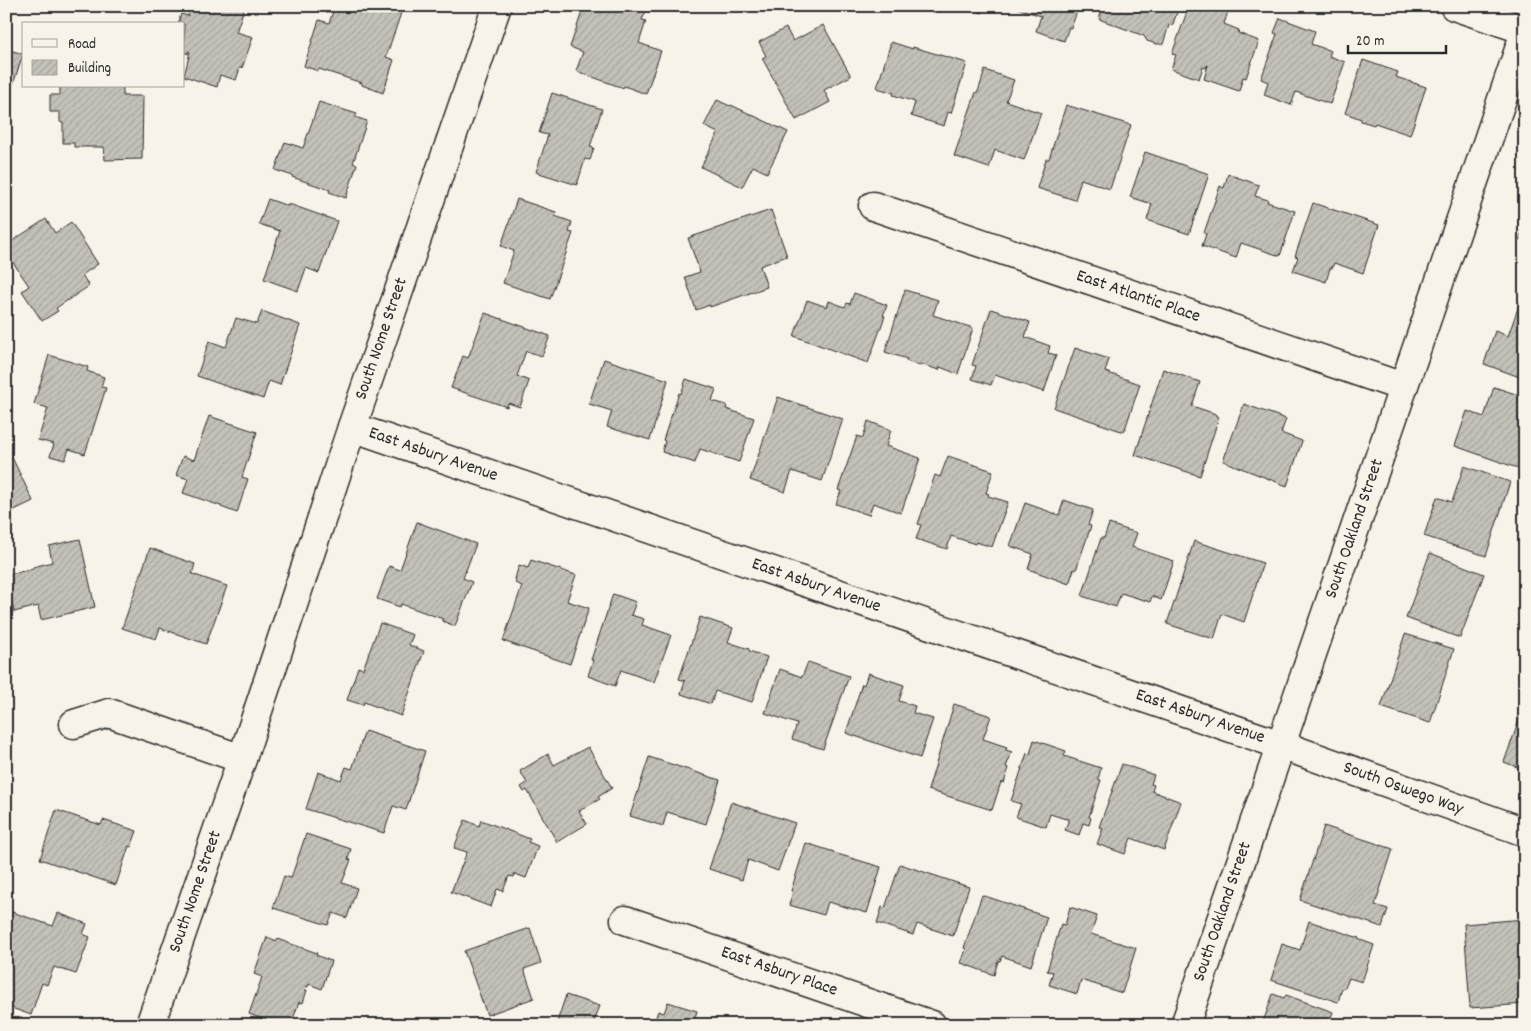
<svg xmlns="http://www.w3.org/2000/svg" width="1531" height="1031" font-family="Dekko,sans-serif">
<defs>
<pattern id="building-hatch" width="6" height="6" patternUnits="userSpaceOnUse" patternTransform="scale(1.25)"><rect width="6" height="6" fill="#c4c1b9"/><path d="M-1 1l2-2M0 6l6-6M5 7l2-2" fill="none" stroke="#a9a69f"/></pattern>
</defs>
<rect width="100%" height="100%" fill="#f7f3e8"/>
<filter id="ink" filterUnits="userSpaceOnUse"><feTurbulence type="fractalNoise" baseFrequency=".02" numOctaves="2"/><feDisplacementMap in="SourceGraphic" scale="10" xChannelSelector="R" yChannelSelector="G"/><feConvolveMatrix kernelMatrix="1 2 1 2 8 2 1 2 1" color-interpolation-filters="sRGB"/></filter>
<g filter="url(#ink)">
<g fill="url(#building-hatch)" stroke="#2b2b2b">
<polygon points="191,6 245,6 236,32 253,37 242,68 240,68 236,80 220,75 217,87 184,76 190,52 188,51 188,54 184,52 184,24 178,24 181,14 188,16"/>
<polygon points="335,6 392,6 402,10 386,57 394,60 383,93 362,85 362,83 319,69 318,71 304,66 319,20 329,23"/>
<polygon points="584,6 632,6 646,11 642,20 646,21 639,43 661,51 646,94 624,86 623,88 576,71 583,52 570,47"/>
<polygon points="916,6 937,6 935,12"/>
<polygon points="963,6 984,6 982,13"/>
<polygon points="1011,6 1079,6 1071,28 1069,27 1064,41 1036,31 1041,16"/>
<polygon points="1103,6 1176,6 1175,9 1177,12 1173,24 1169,25 1163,44 1157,44 1147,41 1144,36 1099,19"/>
<polygon points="1189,6 1198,9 1199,6 1224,6 1229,8 1224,24 1239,30 1238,33 1259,41 1246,78 1243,77 1239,91 1204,79 1208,65 1207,65 1206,68 1203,67 1199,79 1171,69 1176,55 1172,54"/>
<polygon points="1280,18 1315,31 1311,44 1331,51 1329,56 1345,62 1330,104 1296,92 1291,105 1264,95 1268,82 1261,79 1277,34 1274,33"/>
<polygon points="823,25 851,76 824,90 830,102 796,120 762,58 766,56 759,42 786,28 793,41"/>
<polygon points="891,42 913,49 913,47 967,63 951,113 948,112 944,126 911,116 915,102 893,95 894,93 877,88"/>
<polygon points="6,49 23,54 6,106"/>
<polygon points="1363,60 1398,72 1396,77 1426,87 1410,135 1375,123 1374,125 1361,121 1361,119 1345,113"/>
<polygon points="985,70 1014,80 1006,101 1041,113 1024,160 995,150 989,168 954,156 976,92 978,92"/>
<polygon points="60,86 123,86 123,96 143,96 142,159 105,160 104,147 74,147 74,143 63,143 63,123 60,122 60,112 50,112 50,95 60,95"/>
<polygon points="552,93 602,109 590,147 594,148 590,160 585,159 577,185 536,172 548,135 539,133"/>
<polygon points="717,100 730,106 731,105 788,132 767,173 753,166 742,187 701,167 718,133 704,126"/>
<polygon points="319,102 357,114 355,117 367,121 353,163 357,164 346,198 329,192 330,190 292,177 293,176 275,170 285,142 303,148"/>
<polygon points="1066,105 1131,125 1110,189 1081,179 1075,200 1037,188 1046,159 1049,159"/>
<polygon points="1145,152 1209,174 1189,234 1147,220 1152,204 1130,197"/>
<polygon points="1228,174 1259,185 1255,196 1268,200 1267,202 1295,211 1280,256 1241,243 1236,258 1202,246 1206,234 1204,233 1220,186 1224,188"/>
<polygon points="268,199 288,206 289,204 337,221 319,273 306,268 298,291 264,279 280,231 259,224"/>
<polygon points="517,199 556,212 555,216 572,222 569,232 573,233 550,299 503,283 514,251 501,246"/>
<polygon points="1313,203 1379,225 1363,273 1334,263 1332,268 1330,268 1326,282 1293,271 1298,257 1295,256"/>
<polygon points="771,210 787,256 760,266 767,287 710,307 710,305 696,310 685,277 700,272 688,238"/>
<polygon points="46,219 55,233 71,222 98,264 82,275 89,286 56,308 58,311 42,321 22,291 29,286 6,252 6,245"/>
<polygon points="1525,223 1525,242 1519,240"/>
<polygon points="905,290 938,300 933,315 973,328 958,374 940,367 939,370 920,364 920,366 906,361 907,359 885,352"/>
<polygon points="854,293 887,305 883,316 885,316 868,363 794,336 807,300 827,307 829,301 845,307 847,303 850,304"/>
<polygon points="1522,297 1525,298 1525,379 1484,364 1495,331 1508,336"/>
<polygon points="991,309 1030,322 1025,337 1050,346 1048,353 1056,355 1044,392 995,375 991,385 972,379 976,366 972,365"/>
<polygon points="262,311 300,325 280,385 269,381 263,399 197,376 209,341 226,347 236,318 257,324"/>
<polygon points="485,313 550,336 542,356 526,351 517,376 529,381 520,407 508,403 507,407 451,388 463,356 468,358"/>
<polygon points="1075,348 1109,359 1105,372 1140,384 1124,432 1054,408"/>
<polygon points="49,355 88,367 87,371 104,377 101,387 106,388 85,454 69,449 65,460 50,456 54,444 38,440 48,408 34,404"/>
<polygon points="604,359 668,380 650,440 607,427 612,411 589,404"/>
<polygon points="1163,369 1200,382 1192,406 1216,414 1215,415 1219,417 1200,476 1135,455"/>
<polygon points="686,379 716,389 712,401 727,405 726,409 754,418 739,462 700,449 695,463 662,452 665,441 663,440 679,393 681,394"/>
<polygon points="1494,387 1525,397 1525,467 1521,465 1520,469 1455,446 1467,411 1484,417"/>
<polygon points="778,397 843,419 822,481 792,471 785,492 750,480"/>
<polygon points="1244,404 1286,419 1281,433 1302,441 1287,486 1223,461"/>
<polygon points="209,416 257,432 242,477 248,479 237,513 221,507 221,506 183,493 188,479 176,475 183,456 194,460"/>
<polygon points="868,421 891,430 886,446 920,458 901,513 873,503 869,515 836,504 841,491 838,490 857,436 863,438"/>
<polygon points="6,437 10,446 7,447 33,501 6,514"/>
<polygon points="948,456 993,471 986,493 989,494 988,496 1008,502 992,547 976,542 975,544 951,536 947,549 916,539 921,525 918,524 935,475 940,477"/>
<polygon points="1464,466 1510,482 1486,556 1424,536 1437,497 1452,502"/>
<polygon points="1064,500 1093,510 1088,525 1091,526 1076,570 1074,569 1069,584 1028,569 1033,554 1010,546 1025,503 1059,515"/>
<polygon points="417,522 476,544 463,578 472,582 455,626 442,621 443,619 401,604 400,607 377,599 389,566 400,570"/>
<polygon points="1109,524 1137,533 1132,547 1174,561 1161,600 1152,596 1150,602 1121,593 1116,607 1082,596 1101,538 1104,538"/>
<polygon points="80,539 95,607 41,620 38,606 14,612 6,575 33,569 33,567 52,562 49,546"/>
<polygon points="1194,541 1263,563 1244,622 1222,614 1214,639 1167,624"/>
<polygon points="150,548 195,564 192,574 227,586 206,644 160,628 156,639 122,628"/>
<polygon points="1430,553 1484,574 1460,638 1406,618"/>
<polygon points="531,560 576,575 567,601 589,608 570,664 503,641 522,586 515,583 516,579 515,579 519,565 528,568"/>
<polygon points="613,594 636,602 631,615 644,619 642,625 671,635 654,682 621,670 615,686 588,676 593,660 591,660"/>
<polygon points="700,617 733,628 728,642 749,649 749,651 767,657 752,702 715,691 711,704 681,694 685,681 679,679"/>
<polygon points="380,623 413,635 409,645 424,651 401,716 364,702 363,705 347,700 358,667 363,669"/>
<polygon points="1405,634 1454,649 1430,723 1381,707"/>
<polygon points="808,662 849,676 823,749 792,739 797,724 765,713 780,669 802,677"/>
<polygon points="868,673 904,685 899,701 915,706 913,713 933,719 920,758 846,733 862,684 864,685"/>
<polygon points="954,704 991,716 983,739 1007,747 1006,750 1012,752 1006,767 1009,768 1004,783 1001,782 992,810 928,790"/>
<polygon points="1525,704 1525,770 1504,762"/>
<polygon points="365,731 425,751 406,810 393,806 384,833 306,809 318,772 341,780 346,767 352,769"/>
<polygon points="1034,740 1066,751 1064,756 1101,768 1098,779 1101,780 1089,817 1091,818 1089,825 1083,823 1079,835 1065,830 1069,819 1066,818 1066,819 1050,814 1046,827 1016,817 1021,804 1011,801 1027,753 1030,754"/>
<polygon points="588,747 612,788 598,797 600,799 579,811 587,824 557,842 527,790 524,792 521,787 527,783 520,771 548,754 554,765"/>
<polygon points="649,757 720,780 706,824 667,812 663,826 630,816"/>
<polygon points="1122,764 1154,775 1151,784 1154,785 1152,791 1181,802 1164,850 1131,838 1125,854 1097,844 1103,828 1099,827"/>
<polygon points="731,802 795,823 778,871 748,860 742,880 709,869"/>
<polygon points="56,810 101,825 103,820 137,831 131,847 129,846 116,885 40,859"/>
<polygon points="465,820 479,826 481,820 530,839 528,842 538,846 526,878 515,874 514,877 509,876 503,891 497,889 491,907 451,892 467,852 454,848"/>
<polygon points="1324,826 1393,849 1375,905 1388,909 1382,927 1300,900"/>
<polygon points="306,834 351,849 348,859 351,860 342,883 357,888 347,918 333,913 328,925 273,908 284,876 291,878"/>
<polygon points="806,843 834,852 834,853 881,867 867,913 828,902 824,915 789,905 793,891 791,891"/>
<polygon points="900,864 969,887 953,936 917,924 913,935 877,923 882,907 885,908"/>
<polygon points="982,895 1047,917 1031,966 1002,956 1000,961 998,961 994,975 961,963 966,949 964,948"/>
<polygon points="1070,907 1097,916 1091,934 1136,948 1122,993 1081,980 1077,994 1049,985 1053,972 1047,971 1061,924 1065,925"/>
<polygon points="12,912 53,926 58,913 87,924 83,934 90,937 76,974 54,967 47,985 42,983 31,1015 6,1006 6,927"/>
<polygon points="1525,919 1525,1004 1470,1008 1464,924"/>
<polygon points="1309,921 1359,938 1358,939 1374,945 1362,982 1349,978 1345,988 1342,988 1338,1002 1271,980 1282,944 1300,950"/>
<polygon points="530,928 541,963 524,969 534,998 487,1015 464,951"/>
<polygon points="267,937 277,941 277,939 317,953 316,955 331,961 322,989 309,984 308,987 306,986 305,990 307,990 303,1003 299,1002 291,1025 279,1025 249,1014 262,977 254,974"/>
<polygon points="1273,994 1284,998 1286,995 1333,1012 1328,1025 1262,1025"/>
<polygon points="566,995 600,1006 594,1021 607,1025 556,1025"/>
<polygon points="668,1002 697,1011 693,1024 697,1025 653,1025 658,1011 664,1013"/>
</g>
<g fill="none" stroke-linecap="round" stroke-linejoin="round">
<defs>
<g id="minor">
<polyline points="1454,6 1525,30"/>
<polyline points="873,206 1403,387"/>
<polyline points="352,427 1281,745 1525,832"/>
<polyline points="74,724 109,713 242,759"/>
<polyline points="625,920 932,1025"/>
<polyline points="150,1025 242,759 352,427 497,6"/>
<polyline points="1185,1025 1525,32"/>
</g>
</defs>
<use href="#minor" stroke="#2b2b2b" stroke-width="31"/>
<use href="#minor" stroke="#f7f3e8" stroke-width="28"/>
</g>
</g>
<g text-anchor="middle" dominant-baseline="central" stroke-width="4" stroke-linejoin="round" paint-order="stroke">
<g font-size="18" fill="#2b2b2b" stroke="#f7f3e8">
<text transform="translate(1138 297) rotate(19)">East Atlantic Place</text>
<text transform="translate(382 339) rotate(-71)">South Nome Street</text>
<text transform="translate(433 455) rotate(19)">East Asbury Avenue</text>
<text transform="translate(1355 529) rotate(-71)">South Oakland Street</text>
<text transform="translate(816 586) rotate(19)">East Asbury Avenue</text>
<text transform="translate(1200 717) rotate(19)">East Asbury Avenue</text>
<text transform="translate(1403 789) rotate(20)">South Oswego Way</text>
<text transform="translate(196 892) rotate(-71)">South Nome Street</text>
<text transform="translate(1223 912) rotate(-71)">South Oakland Street</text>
<text transform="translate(779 972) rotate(19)">East Asbury Place</text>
</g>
</g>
<rect width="1531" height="1031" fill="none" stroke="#f7f3e8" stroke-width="25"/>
<rect x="12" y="12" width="1506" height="1006" fill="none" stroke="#2b2b2b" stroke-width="2" filter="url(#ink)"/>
<rect x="22" y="22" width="162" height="65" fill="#f7f3e8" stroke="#a5a39c"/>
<rect x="32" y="39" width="25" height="8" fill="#f7f3e8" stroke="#a5a39c"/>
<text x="68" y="48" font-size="15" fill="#2b2b2b">Road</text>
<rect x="32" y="60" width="25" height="15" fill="url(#building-hatch)" stroke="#a5a39c"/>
<text x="68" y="72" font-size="15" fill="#2b2b2b">Building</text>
<path d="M1348 45v8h98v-8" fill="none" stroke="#2b2b2b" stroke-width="2.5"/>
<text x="1356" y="45" font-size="15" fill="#2b2b2b" stroke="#f7f3e8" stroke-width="4" paint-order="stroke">20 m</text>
</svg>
